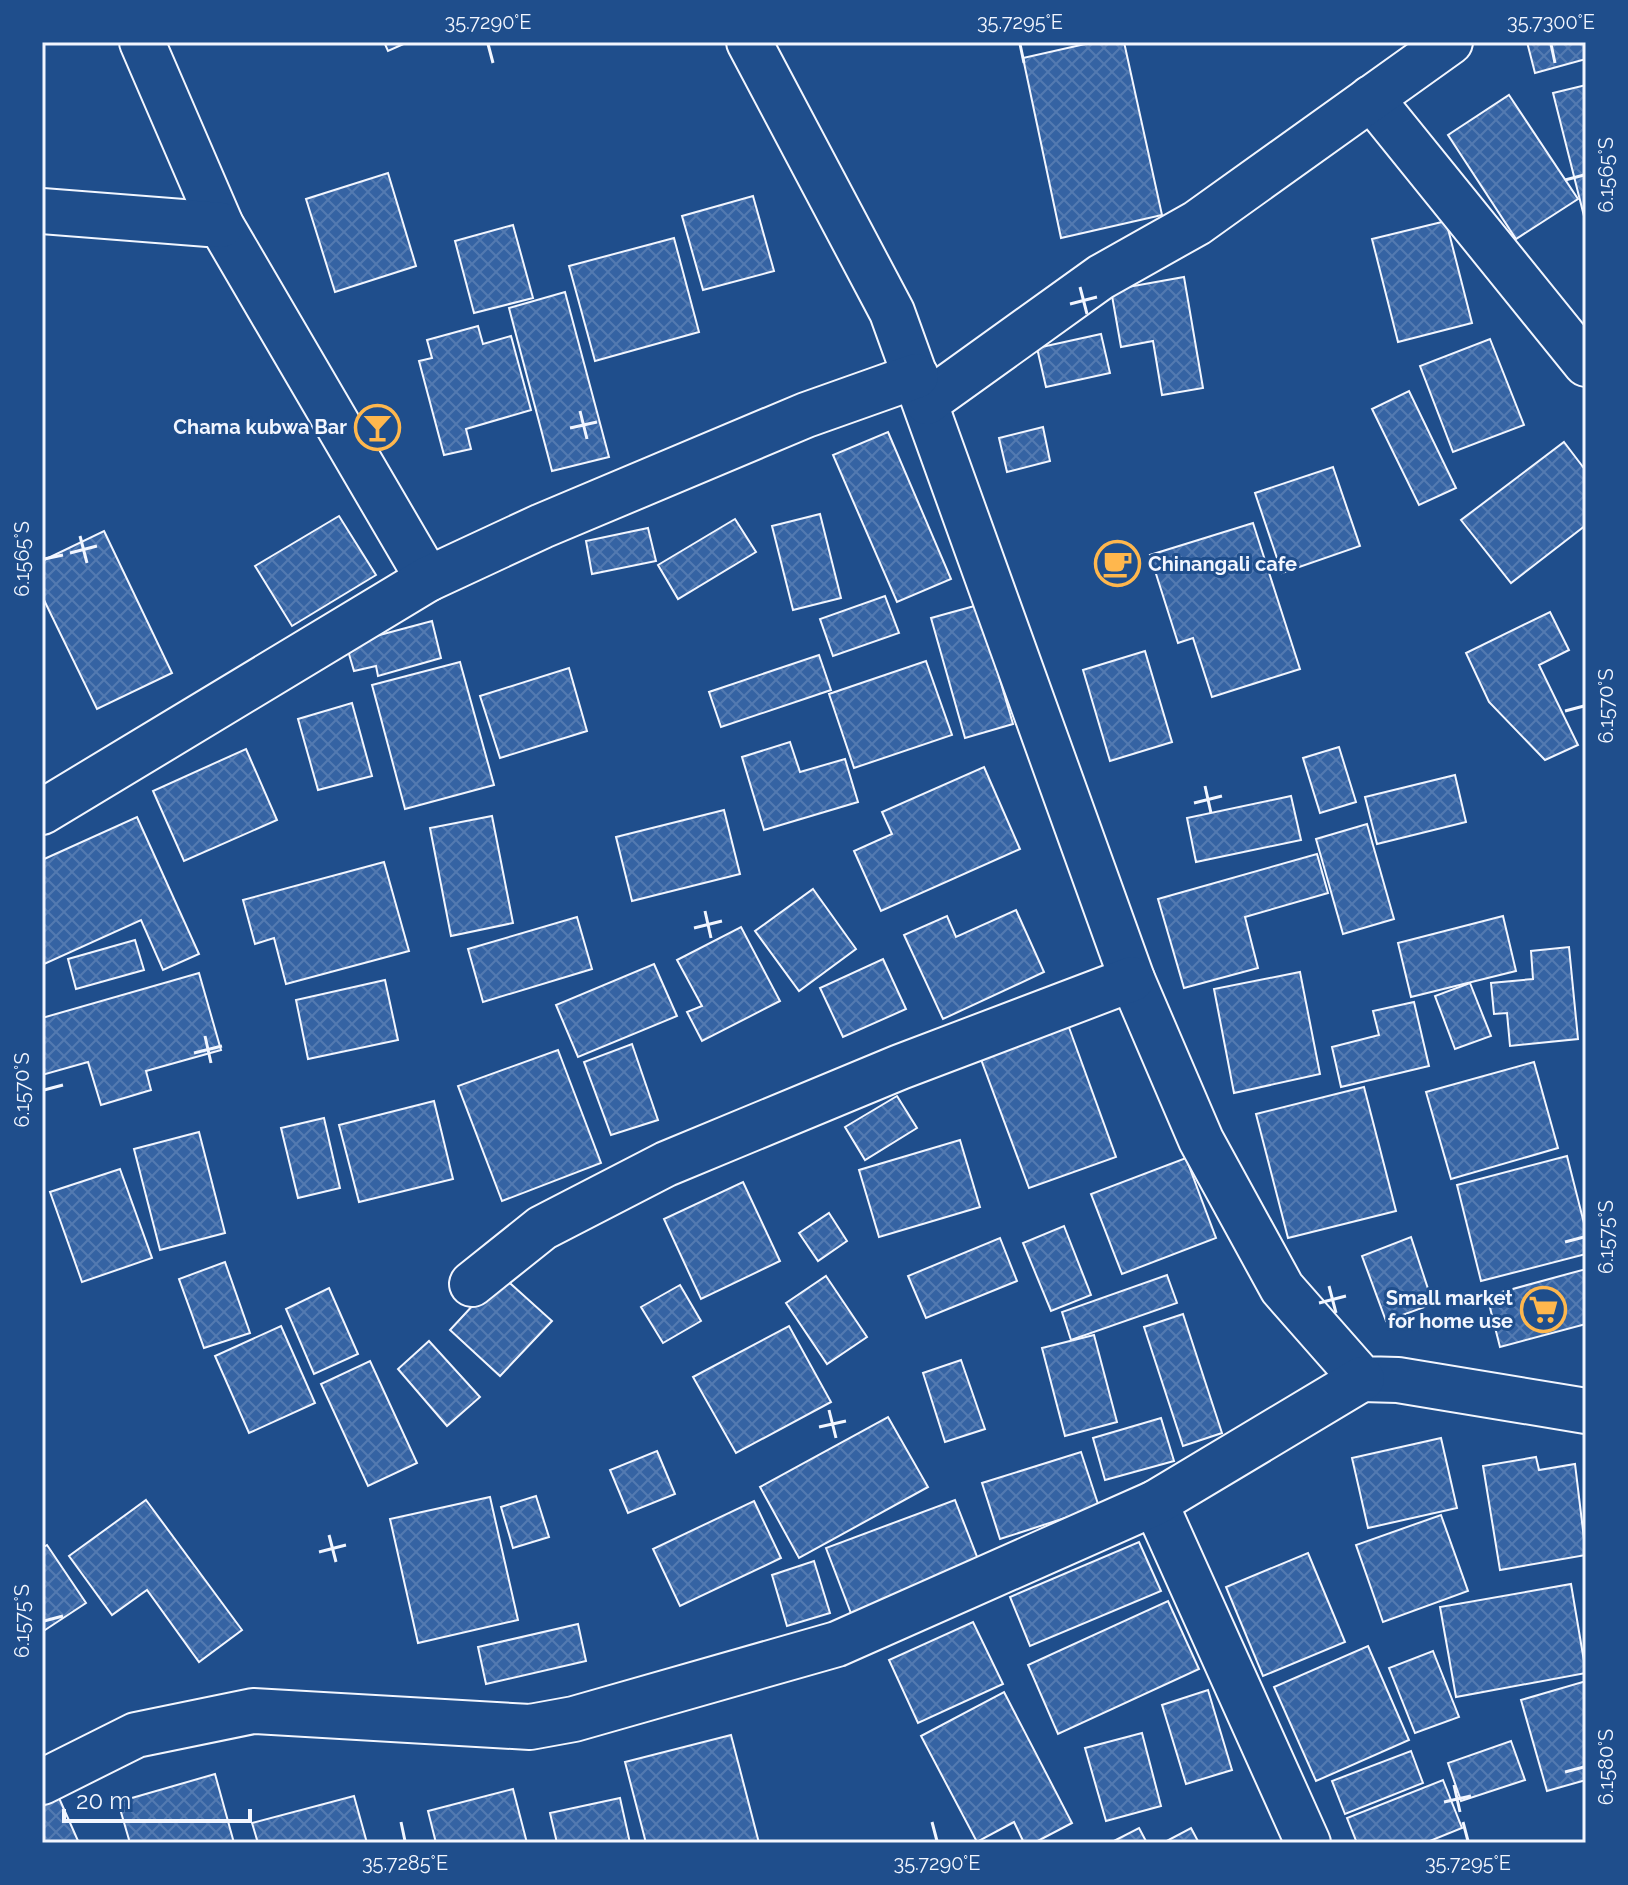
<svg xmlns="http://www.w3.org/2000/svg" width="1628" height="1885" font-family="Raleway,sans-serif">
<defs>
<pattern id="building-cross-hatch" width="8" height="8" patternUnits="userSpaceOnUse" patternTransform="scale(2)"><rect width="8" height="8" fill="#3563a3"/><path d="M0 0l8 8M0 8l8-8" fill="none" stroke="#537ab1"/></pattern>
</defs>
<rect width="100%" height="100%" fill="#1f4e8c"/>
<g fill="url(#building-cross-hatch)" stroke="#f2f6ff" stroke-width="2">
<polygon points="384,42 408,42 388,51"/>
<polygon points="1094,42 1124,42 1162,215 1061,238 1023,58"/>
<polygon points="1527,42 1586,42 1586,59 1535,73"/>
<polygon points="1586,85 1586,224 1553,93"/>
<polygon points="1509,95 1578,199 1516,239 1448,135"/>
<polygon points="388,173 416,266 335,292 306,199"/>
<polygon points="753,196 774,271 703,290 682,216"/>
<polygon points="1446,221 1472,323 1398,342 1372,239"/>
<polygon points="513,225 533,298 474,313 455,241"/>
<polygon points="674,238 699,332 595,361 569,266"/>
<polygon points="1184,277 1203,388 1162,395 1153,341 1121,347 1111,290"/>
<polygon points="565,292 609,457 552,471 509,308"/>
<polygon points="478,326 483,344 511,336 531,410 466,429 471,449 444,455 419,361 432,358 427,340"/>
<polygon points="1101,334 1110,373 1046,387 1037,348"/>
<polygon points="1490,339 1524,425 1453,452 1420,366"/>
<polygon points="1409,391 1456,488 1419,505 1372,409"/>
<polygon points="1043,427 1050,461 1007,472 999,438"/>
<polygon points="888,432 951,579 897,602 833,455"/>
<polygon points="1564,442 1586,471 1586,525 1511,583 1461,520"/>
<polygon points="1333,467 1360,546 1282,573 1255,493"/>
<polygon points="820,514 841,598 793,610 772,526"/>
<polygon points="339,516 376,575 292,626 255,566"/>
<polygon points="735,519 756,552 678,599 658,565"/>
<polygon points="1253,523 1300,669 1212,697 1193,638 1178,643 1150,555"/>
<polygon points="648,528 656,561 592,574 586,541"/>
<polygon points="104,531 172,673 97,709 42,596 42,561"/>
<polygon points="885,596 899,633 833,656 820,619"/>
<polygon points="978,605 1013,724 965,738 931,618"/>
<polygon points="1550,612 1569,650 1539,665 1578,745 1545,760 1489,702 1466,653"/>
<polygon points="432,621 441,658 378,676 376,666 354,671 346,644"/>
<polygon points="1145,651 1172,742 1110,761 1083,670"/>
<polygon points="819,655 831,690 721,727 709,692"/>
<polygon points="926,661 952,735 854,768 829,694"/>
<polygon points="460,662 494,785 405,809 372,685"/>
<polygon points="569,668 587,731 500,758 480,696"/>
<polygon points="352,703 372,776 318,790 298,719"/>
<polygon points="790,742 800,772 845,759 858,802 764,830 742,757"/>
<polygon points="1339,747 1356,802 1320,813 1303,758"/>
<polygon points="246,749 277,820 184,861 153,791"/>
<polygon points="984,767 1020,849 881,911 854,851 892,834 882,812"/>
<polygon points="1455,775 1466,822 1377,844 1365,797"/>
<polygon points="1291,796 1301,840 1196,862 1187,818"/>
<polygon points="724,810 740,874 632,901 616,837"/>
<polygon points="492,816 513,923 451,936 430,828"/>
<polygon points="137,817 199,954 163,970 141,920 42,965 42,860"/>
<polygon points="1367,824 1394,919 1343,934 1316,839"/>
<polygon points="1317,854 1328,893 1245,917 1258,968 1184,988 1158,899"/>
<polygon points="384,862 409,951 286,984 274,938 255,944 243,900"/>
<polygon points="813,889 856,949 799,991 755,931"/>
<polygon points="1016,910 1044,972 943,1019 904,935 947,916 956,937"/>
<polygon points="1503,916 1516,971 1411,997 1398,943"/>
<polygon points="577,917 592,969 483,1002 468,949"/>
<polygon points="741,927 780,1001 702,1041 687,1012 702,1006 677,960"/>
<polygon points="135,940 144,970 76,989 68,959"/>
<polygon points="1569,947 1578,1039 1510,1046 1507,1013 1494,1014 1491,983 1533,979 1531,951"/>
<polygon points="883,959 906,1009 843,1037 820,988"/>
<polygon points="654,964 677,1016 578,1057 556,1005"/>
<polygon points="1300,972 1320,1074 1234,1093 1214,989"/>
<polygon points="199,973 221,1050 146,1071 151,1090 101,1105 88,1062 42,1075 42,1018"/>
<polygon points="385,980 398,1040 308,1059 296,1000"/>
<polygon points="1470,983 1491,1036 1455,1049 1435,996"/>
<polygon points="1414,1002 1429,1066 1341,1087 1332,1047 1379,1035 1373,1011"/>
<polygon points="1067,1022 1116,1157 1029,1188 979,1054"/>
<polygon points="632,1044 658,1120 611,1135 584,1062"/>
<polygon points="558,1050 601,1163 502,1201 458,1086"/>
<polygon points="1534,1062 1558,1148 1451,1179 1426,1092"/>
<polygon points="1364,1087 1396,1211 1288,1238 1256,1114"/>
<polygon points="897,1096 917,1128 865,1160 845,1127"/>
<polygon points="434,1101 453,1179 359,1202 339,1125"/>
<polygon points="324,1118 340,1188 298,1198 281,1128"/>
<polygon points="199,1132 225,1233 160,1250 134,1149"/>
<polygon points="960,1140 980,1207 879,1237 859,1170"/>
<polygon points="1567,1156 1586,1231 1586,1254 1481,1281 1457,1185"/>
<polygon points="1186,1158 1216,1238 1122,1274 1091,1194"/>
<polygon points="120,1169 152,1258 82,1282 50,1192"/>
<polygon points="743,1182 780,1261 701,1299 664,1219"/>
<polygon points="829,1213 847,1241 818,1261 799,1233"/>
<polygon points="1064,1226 1091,1295 1051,1311 1023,1243"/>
<polygon points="1411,1237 1433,1304 1386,1321 1362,1256"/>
<polygon points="1000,1238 1017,1281 926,1318 908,1276"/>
<polygon points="225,1262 250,1333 204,1348 179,1279"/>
<polygon points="1586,1269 1586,1324 1500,1347 1487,1296"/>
<polygon points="501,1275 552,1321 500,1376 450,1330"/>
<polygon points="1167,1275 1177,1303 1071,1340 1062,1312"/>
<polygon points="826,1276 867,1337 827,1364 786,1303"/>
<polygon points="680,1285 701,1321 663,1343 641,1307"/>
<polygon points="329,1288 358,1354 314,1374 286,1309"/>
<polygon points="1183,1314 1222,1433 1183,1446 1144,1327"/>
<polygon points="281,1326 315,1403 249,1433 215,1356"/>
<polygon points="789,1326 831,1402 736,1453 693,1377"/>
<polygon points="1094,1335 1117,1422 1065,1436 1042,1348"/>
<polygon points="429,1341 480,1397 447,1426 398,1369"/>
<polygon points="961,1360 985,1429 945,1442 923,1373"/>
<polygon points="370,1361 417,1463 368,1486 321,1384"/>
<polygon points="888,1417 928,1487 799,1558 760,1487"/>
<polygon points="1161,1418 1174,1461 1105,1480 1093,1438"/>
<polygon points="1441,1438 1457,1508 1368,1528 1352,1458"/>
<polygon points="657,1451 675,1494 628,1513 610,1470"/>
<polygon points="1081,1452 1099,1507 1000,1539 982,1483"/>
<polygon points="1536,1457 1539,1470 1575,1464 1586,1555 1500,1570 1483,1466"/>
<polygon points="536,1496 549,1537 513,1548 501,1507"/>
<polygon points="490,1497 518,1620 418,1643 390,1519"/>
<polygon points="146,1500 242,1630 199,1662 147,1590 112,1615 69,1556"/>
<polygon points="955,1500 981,1567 852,1616 826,1548"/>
<polygon points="754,1501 781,1558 680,1606 653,1549"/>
<polygon points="1441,1515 1468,1591 1383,1622 1356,1545"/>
<polygon points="1139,1542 1161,1591 1030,1646 1010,1597"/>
<polygon points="47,1545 86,1603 42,1632 42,1548"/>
<polygon points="1308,1553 1345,1642 1263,1676 1226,1587"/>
<polygon points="814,1561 830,1613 787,1626 772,1575"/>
<polygon points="1571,1584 1586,1673 1456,1697 1440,1607"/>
<polygon points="1168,1601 1199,1669 1058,1734 1028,1665"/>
<polygon points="973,1622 1003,1684 918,1723 889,1660"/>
<polygon points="578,1624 586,1661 486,1684 478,1647"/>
<polygon points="1368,1646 1409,1740 1316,1781 1274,1687"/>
<polygon points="1433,1651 1459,1717 1415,1733 1389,1668"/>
<polygon points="1586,1681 1586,1780 1547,1791 1521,1700"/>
<polygon points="1208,1690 1232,1770 1186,1784 1162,1705"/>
<polygon points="1004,1692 1072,1823 1034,1843 1024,1843 1014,1822 977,1842 921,1736"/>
<polygon points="1142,1733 1161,1806 1106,1821 1085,1748"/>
<polygon points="731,1735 759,1843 646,1843 625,1762"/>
<polygon points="1511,1741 1525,1780 1461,1801 1448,1763"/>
<polygon points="1411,1751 1423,1783 1345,1814 1332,1781"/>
<polygon points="215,1774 234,1843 130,1843 118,1802"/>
<polygon points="1443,1780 1462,1828 1425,1843 1357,1843 1347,1818"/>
<polygon points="513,1789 527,1843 436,1843 428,1811"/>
<polygon points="354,1796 367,1843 258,1843 252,1823"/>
<polygon points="59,1798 79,1843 42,1843 42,1806"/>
<polygon points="620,1798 630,1843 557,1843 550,1813"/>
<polygon points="1139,1828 1147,1843 1110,1843"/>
<polygon points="1191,1828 1199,1843 1163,1843"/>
</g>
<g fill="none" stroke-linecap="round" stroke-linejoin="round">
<defs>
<g id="minor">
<polyline points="142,42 221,225 428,579"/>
<polyline points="749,42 892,312 1132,979 1201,1140 1282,1288 1362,1379 1398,1380 1586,1411"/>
<polyline points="1371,98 1586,364"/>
<polyline points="42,211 221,225"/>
<polyline points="927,402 1101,277 1197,223 1450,42"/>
<polyline points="42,812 428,579 542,526 806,415 916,376"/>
<polyline points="472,1284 542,1228 666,1164 900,1067 1132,979"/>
<polyline points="1155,1503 1308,1843"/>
<polyline points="42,1782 136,1735 253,1711 530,1727 574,1719 837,1644 1155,1503 1362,1379"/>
</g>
</defs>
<use href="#minor" stroke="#f2f6ff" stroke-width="48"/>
<use href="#minor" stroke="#1f4e8c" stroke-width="44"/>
</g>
<path fill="none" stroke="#f2f6ff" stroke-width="3" d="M488,44l5,19M1020,44l4,19M1551,44l4,19M1565,180l19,-5M1080,287l7,27M1070,304l27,-7M580,411l7,28M570,428l27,-6M80,536l7,27M70,553l27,-7M44,559l19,-4M1565,711l19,-5M1205,786l6,27M1194,803l28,-7M705,911l6,27M694,928l28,-7M205,1036l6,27M194,1053l28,-7M44,1090l19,-5M1565,1242l19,-5M1329,1286l7,27M1319,1303l27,-7M829,1410l7,28M819,1427l27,-6M329,1535l7,27M319,1552l27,-7M44,1621l19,-5M1565,1772l19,-5M1454,1785l6,27M1444,1802l27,-6M401,1822l4,19M932,1822l5,19M1463,1822l5,19"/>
<defs>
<symbol id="bar-ring" viewBox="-11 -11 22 22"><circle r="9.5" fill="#1f4e8c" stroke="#ffb74d" stroke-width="1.5"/><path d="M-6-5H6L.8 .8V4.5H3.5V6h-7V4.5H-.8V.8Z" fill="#ffb74d"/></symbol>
<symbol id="cafe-ring" viewBox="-11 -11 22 22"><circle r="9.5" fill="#1f4e8c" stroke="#ffb74d" stroke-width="1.5"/><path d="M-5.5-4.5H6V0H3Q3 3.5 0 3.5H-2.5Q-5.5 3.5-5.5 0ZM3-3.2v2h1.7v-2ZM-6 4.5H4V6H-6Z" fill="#ffb74d"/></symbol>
<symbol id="supermarket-ring" viewBox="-11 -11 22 22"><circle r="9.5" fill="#1f4e8c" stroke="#ffb74d" stroke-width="1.5"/><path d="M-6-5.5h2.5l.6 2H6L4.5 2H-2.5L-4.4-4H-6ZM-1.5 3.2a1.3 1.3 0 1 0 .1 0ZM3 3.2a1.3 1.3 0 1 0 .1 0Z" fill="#ffb74d"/></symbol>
</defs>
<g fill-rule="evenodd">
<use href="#bar-ring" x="352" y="402" width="51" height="51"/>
<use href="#cafe-ring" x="1092" y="538" width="51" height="51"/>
<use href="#supermarket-ring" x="1518" y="1284" width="51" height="51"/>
</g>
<g text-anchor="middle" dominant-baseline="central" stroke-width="6" stroke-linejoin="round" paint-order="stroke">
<g font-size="20" font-weight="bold" fill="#f2f6ff" stroke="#1f4e8c" text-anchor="end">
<text x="347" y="427">Chama kubwa Bar</text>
<text x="1148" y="564" text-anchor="start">Chinangali cafe</text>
<text x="1513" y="1298">Small market<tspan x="1513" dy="23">for home use</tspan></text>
</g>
</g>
<rect width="1628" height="1885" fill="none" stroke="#1f4e8c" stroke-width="88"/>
<path d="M64 1809v12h186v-12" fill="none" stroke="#f2f6ff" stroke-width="4"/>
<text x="76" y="1809" font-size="24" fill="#f2f6ff" stroke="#1f4e8c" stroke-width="6" paint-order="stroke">20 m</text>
<rect x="44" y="44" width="1540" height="1797" fill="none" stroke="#f2f6ff" stroke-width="3"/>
<g font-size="20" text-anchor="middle" fill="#f2f6ff">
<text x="488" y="29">35.7290°E</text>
<text x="1020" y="29">35.7295°E</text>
<text x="1551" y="29">35.7300°E</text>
<text transform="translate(1606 175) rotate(-90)" y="7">6.1565°S</text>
<text transform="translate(22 559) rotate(-90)" y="7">6.1565°S</text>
<text transform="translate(1606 706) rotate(-90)" y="7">6.1570°S</text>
<text transform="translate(22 1090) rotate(-90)" y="7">6.1570°S</text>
<text transform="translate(1606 1237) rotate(-90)" y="7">6.1575°S</text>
<text transform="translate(22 1621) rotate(-90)" y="7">6.1575°S</text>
<text transform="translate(1606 1767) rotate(-90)" y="7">6.1580°S</text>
<text x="405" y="1870">35.7285°E</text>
<text x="937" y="1870">35.7290°E</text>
<text x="1468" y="1870">35.7295°E</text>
</g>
</svg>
